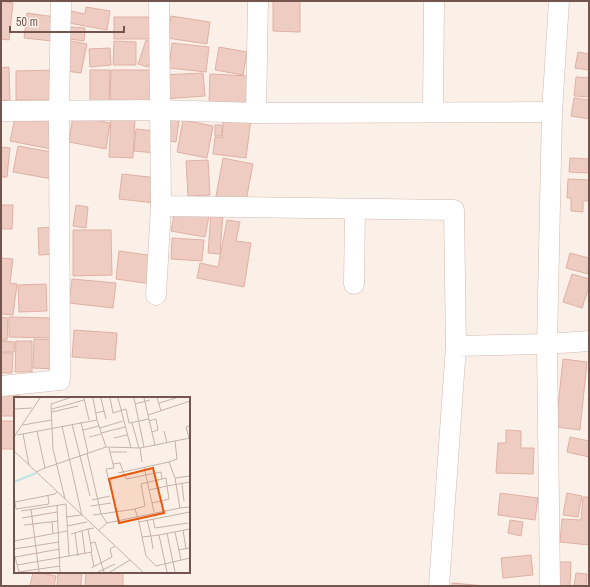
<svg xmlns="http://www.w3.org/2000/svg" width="590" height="587" font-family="'Archivo Narrow',sans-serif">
<rect width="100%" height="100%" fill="#fbf0e8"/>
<g fill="#eeccc2" stroke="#e0b0a3">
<polygon points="1,1 13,3 9,40 1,39"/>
<polygon points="273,1 300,1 300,32 273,31"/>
<polygon points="86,7 110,11 107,30 69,23 71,11 85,14"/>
<polygon points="27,13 55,17 52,41 24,38"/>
<polygon points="171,16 210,22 207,44 167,38"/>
<rect x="114" y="17" width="38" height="22"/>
<polygon points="71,27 85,28 84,41 70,39"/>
<polygon points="146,40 156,44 148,67 138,64"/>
<polygon points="71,41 87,44 81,73 66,71"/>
<polygon points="114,41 136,42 136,65 113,65"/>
<polygon points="172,43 209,47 206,72 169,68"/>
<polygon points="219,47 247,52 243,75 215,70"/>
<polygon points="110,48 111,65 90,67 89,49"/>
<polygon points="578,52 589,54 589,70 575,68"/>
<polygon points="9,67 10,100 1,101 1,68"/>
<polygon points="56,70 56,100 16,100 16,71"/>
<polygon points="90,70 110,70 109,101 90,101"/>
<polygon points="111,70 151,70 150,101 110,100"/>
<polygon points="203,73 205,96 164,99 162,75"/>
<polygon points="210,74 249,76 248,104 209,102"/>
<polygon points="576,77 589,78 589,97 574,96"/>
<polygon points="574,98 589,100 589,119 571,116"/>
<polygon points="16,113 56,121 51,149 10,141"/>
<polygon points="111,115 135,116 133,158 109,157"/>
<polygon points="73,116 110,123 106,149 69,142"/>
<polygon points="224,116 251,119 246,158 213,154 215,137 222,138"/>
<polygon points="165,119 179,121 176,142 162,140"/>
<polygon points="183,120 213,126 207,158 177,152"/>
<rect x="215" y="125" width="7" height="11"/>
<polygon points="136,129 156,131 155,153 134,151"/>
<polygon points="18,146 57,153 52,179 13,172"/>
<polygon points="1,147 10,148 7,177 1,177"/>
<polygon points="223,158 253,164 246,201 216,196"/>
<polygon points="570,158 589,159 589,173 569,172"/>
<polygon points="208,160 210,195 188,196 186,161"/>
<polygon points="122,174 158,178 155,203 119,199"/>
<polygon points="568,179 589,180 589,201 583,201 583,212 571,211 571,198 567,198"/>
<polygon points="1,205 13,205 12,229 1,229"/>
<polygon points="76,205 88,207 86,228 73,226"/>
<polygon points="175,209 209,216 205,237 171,231"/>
<polygon points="211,212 223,213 220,254 208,253"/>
<polygon points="227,220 240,222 236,241 251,243 244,287 197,278 200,263 218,267"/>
<polygon points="56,227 57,254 39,255 38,228"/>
<polygon points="73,230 111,230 112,275 73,276"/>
<polygon points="172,238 204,240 202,261 171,259"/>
<polygon points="119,251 155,256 151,284 116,279"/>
<polygon points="570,253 589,258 588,274 566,268"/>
<polygon points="1,258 13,259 10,283 17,284 13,315 1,314"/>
<polygon points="572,274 589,279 589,287 582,308 563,302"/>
<polygon points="72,279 116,283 113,308 69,303"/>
<polygon points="46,284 47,311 19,312 18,285"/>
<polygon points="1,317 8,318 7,340 1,340"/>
<polygon points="9,317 54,318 53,338 9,337"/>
<polygon points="74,330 117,333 115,360 72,357"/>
<polygon points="34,339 57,340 56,369 33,368"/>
<polygon points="1,341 15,342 14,352 1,352"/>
<polygon points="16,341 32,341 32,372 15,372"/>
<polygon points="1,353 13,353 12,373 1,373"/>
<polygon points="563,359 587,362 580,430 556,427"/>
<polygon points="1,393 19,394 19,398 15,398 15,416 1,416"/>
<rect x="1" y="421" width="14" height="28"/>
<polygon points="506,430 521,431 521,448 534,448 533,474 496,473 498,443 506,443"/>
<polygon points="570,437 589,441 589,457 567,452"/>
<polygon points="500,493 538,498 535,520 498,515"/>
<polygon points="567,493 582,496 578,517 563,515"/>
<polygon points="583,497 589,497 589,545 560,542 562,519 581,520"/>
<polygon points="510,520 523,522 521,536 508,533"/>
<polygon points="531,555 533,575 503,578 501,558"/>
<polygon points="554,562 571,562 570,586 553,586"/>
<polygon points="33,572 56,576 54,586 30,586"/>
<polygon points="58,572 82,572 81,586 57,586"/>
<polygon points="86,572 123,572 123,586 85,586"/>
<polygon points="576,573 587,574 586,586 574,586"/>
<polygon points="452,583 485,586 452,586"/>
</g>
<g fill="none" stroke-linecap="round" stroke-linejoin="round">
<defs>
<g id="minor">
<polyline points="159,1 161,206 454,210 456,346"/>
<polyline points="1,111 161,110 256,113 552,112"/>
<polyline points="433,112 434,1"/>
<polyline points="256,113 258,1"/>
<polyline points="354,284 355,210"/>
<polyline points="156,295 161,206"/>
<polyline points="1,386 60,380 59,110 61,1"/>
<polyline points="439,586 456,346 547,344 589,341"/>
<polyline points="550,586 547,344 552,112 559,1"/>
</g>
</defs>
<use href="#minor" stroke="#ceb9b2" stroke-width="21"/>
<use href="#minor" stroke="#fff" stroke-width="20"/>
</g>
<g transform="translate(14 397)">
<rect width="176" height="176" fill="#fbf0e8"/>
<path fill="none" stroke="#bee3e2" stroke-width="2" d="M0,85l22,-9"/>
<path fill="none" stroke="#c5b2aa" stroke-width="1" d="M70,1l5,22M79,1l4,22M87,1l3,13M96,1l3,15 13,-4 3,14 20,-4M104,1l13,50M120,1l10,49M130,1l11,47M143,1l4,13M145,6l17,-5M121,7l15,-4M0,12l18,-1M38,12l32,-9M38,15l26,-6M82,16l8,-2 2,8M134,18l42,-14M135,24l7,-2 2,11 -6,2M67,25l7,31M118,26l7,25M9,28l28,-5M48,29l20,90M86,31l23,-7M69,33l16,-4M150,34l3,12M87,36l24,-6M9,37l6,31M3,38l80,-15 9,27 34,1 50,-10M0,40l26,-39M75,40l12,-3M100,41l13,-3M175,41l-3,-11 4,-1M95,51l4,16 7,-1 6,16 35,-7 1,7 4,-1 1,8 23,-4M126,51l2,14M0,54l129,121M97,55h16M73,56l14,61 -8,1M155,65l8,-3 -2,-18M130,70l10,45M31,71l35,-12 -8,-32M22,75l9,-4 -8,-37M104,76l51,-11 6,16M176,79l-15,2 5,30 10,-1M168,87l2,17M97,92l-5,-20 8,-1 -1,-4M135,93l18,-4 2,13 -17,4M0,99l2,13 33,-5 -1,-8M76,99l-10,-40 26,-9M51,102l-12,-50 -2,-45 18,-6M78,103l18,-4M1,105l40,-8 2,-2M52,107l3,52M43,108l3,67M77,109l20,-3M17,112l8,63M121,112l10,-3 -4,-22 21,-5M7,114l45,-7M176,115l-51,10 7,34 10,10 34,-8M52,120l15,-2M8,121l35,-6M139,122l2,9 33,-5M133,123l4,16 8,-1M38,125l1,12M93,126l-6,-9 34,-5 4,13M10,128l34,-4M53,129l20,-4M169,133l3,19M68,134l3,23M84,134l9,-8 73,-15M161,135l6,28M61,136l3,23M153,136l8,39M57,137l17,-5M128,140l9,-1 2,13M0,144l53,-10M77,146l4,-1 9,30M0,152l45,-7M164,153l12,-2M77,155l3,14M0,156l5,19M1,160l45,-8M3,168l75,-13 -4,-23 6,-1M77,171l21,-11 -2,-8 5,-3M5,175l41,-6M84,175l17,-8M96,175l20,-12M153,175l-8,-37 31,-6"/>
<path fill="#e8590c" fill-opacity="0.15" stroke="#e8590c" stroke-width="2" d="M139,71l11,45 -45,10 -10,-44z"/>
<rect width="176" height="176" fill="none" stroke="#73554e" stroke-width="2"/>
</g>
<rect width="590" height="587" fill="none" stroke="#73554e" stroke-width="4"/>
<path d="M10 26v6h114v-6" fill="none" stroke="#73554e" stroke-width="2"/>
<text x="16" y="26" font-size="12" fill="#73554e" stroke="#fef5ee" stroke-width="3" paint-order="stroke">50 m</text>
</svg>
